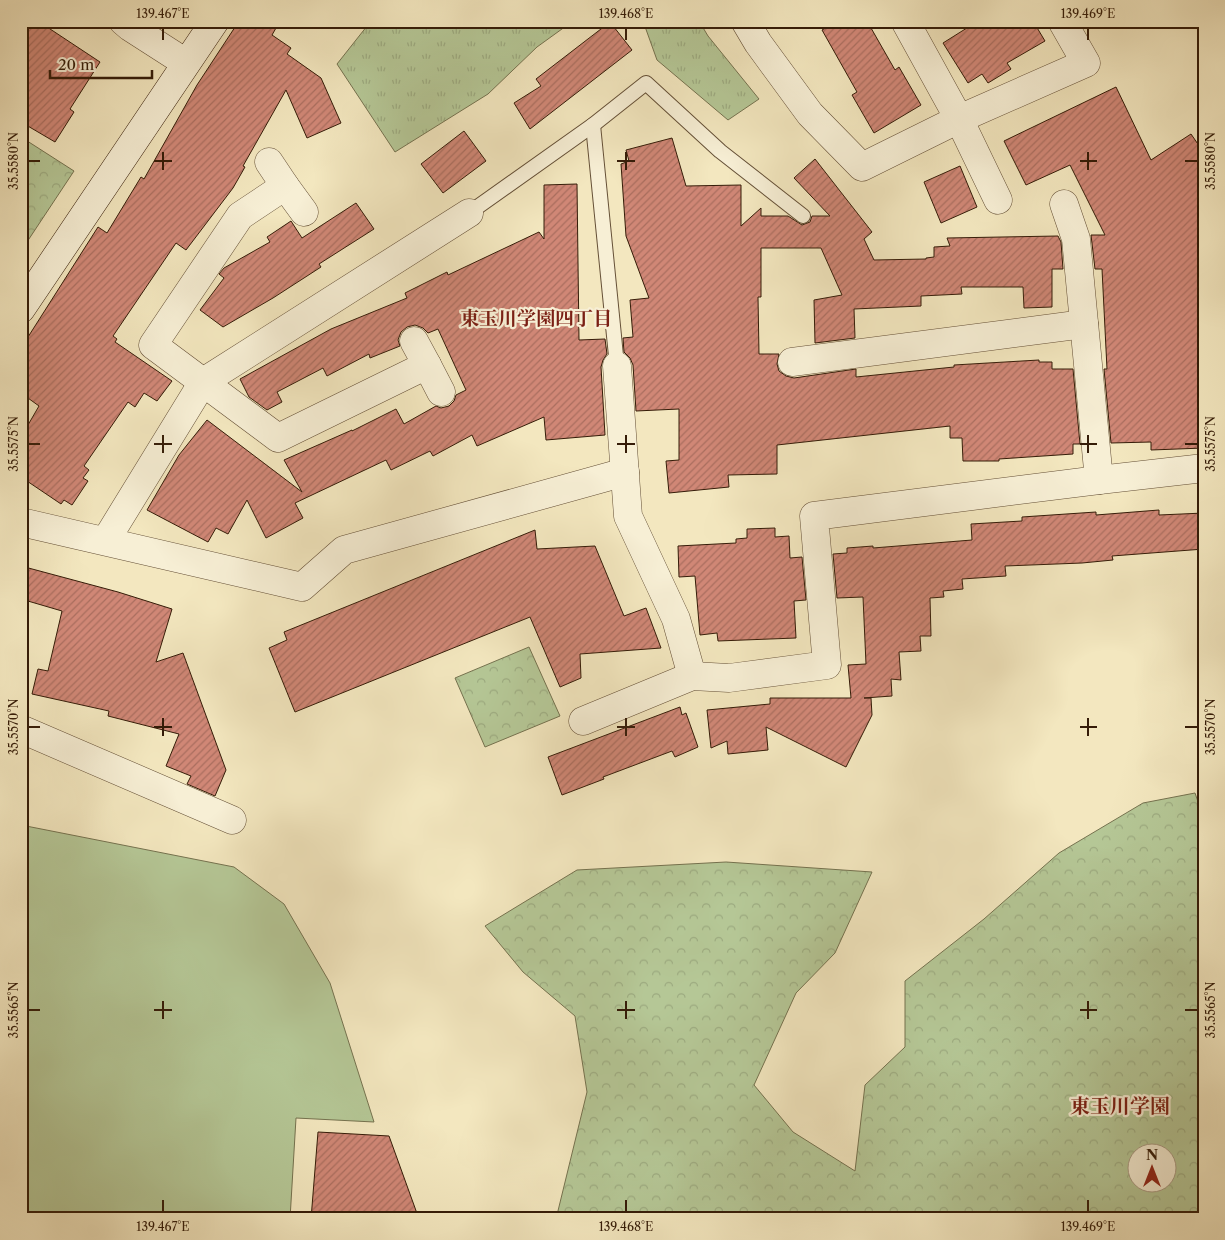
<svg xmlns="http://www.w3.org/2000/svg" width="1225" height="1240" font-family="'Libre Caslon Text','Noto Serif JP',serif">
<defs>
<pattern id="grass-tufts" width="24" height="20" patternUnits="userSpaceOnUse" patternTransform="scale(1.25)"><rect width="24" height="20" fill="#b5c796"/><path d="M3 7l-1-3M5 7V3M7 7l1-3M15 17l-1-3M17 17v-4M19 17l1-3" fill="none" stroke="#9caa80"/></pattern>
<pattern id="forest-crowns" width="20" height="18" patternUnits="userSpaceOnUse" patternTransform="scale(1.25)"><rect width="20" height="18" fill="#b5c796"/><path d="M2 6a3 3 0 1 1 6 0M12 15a3 3 0 1 1 6 0" fill="none" stroke="#9caa80"/></pattern>
<pattern id="building-hatch" width="6" height="6" patternUnits="userSpaceOnUse" patternTransform="scale(1.25)"><rect width="6" height="6" fill="#d08776"/><path d="M-1 1l2-2M0 6l6-6M5 7l2-2" fill="none" stroke="#aa6e5f"/></pattern>
</defs>
<rect width="100%" height="100%" fill="#f3e7bf"/>
<filter id="stains"><feTurbulence type="fractalNoise" baseFrequency=".004" numOctaves="4"/><feColorMatrix values="0 0 0 0 .2 0 0 0 0 .09 0 0 0 0 .02 0 0 0 .5 -.17"/></filter>
<radialGradient id="worn" r=".72"><stop offset=".6" stop-color="#630" stop-opacity="0"/><stop offset="1" stop-color="#630" stop-opacity=".3"/></radialGradient>
<g fill="url(#grass-tufts)" stroke="#75724f">
<polygon points="371,21 573,21 537,47 488,94 395,152 337,64"/>
<polygon points="643,21 699,21 708,36 759,99 728,120 657,60"/>
</g>
<g fill="url(#forest-crowns)" stroke="#75724f" fill-rule="evenodd">
<polygon points="21,137 74,171 21,251"/>
<polygon points="529,647 560,716 485,747 455,678"/>
<path d="M1195,793l9,26v400h-648l31,-127 -12,-76 -52,-44 -38,-46 92,-56 149,-8 146,10 -37,81 -39,40 -42,92 39,47 62,39 10,-86 40,-38v-66l79,-62 75,-66 84,-50zM1138,1152h30v30h-30z"/>
</g>
<polygon fill="#b5c796" stroke="#75724f" points="21,825 234,867 284,904 330,983 374,1122 296,1118 290,1219 21,1219"/>
<g fill="url(#building-hatch)" stroke="#351c08">
<polygon points="21,21 38,21 100,62 70,109 74,112 55,142 21,122"/>
<polygon points="239,21 280,21 272,35 291,48 287,54 321,78 341,123 307,138 286,90 243,166 245,167 233,188 186,250 176,243 113,336 117,339 115,342 172,381 157,401 144,393 135,407 128,402 84,466 89,470 83,478 88,481 72,505 64,500 61,504 21,477 21,437 39,406 21,393 21,348 98,227 107,233 141,177 144,179 197,85"/>
<polygon points="838,21 867,21 895,70 899,67 921,105 874,133 852,95 857,92 822,30"/>
<polygon points="978,21 1033,21 1045,41 1007,63 1011,69 988,83 982,74 968,83 943,43"/>
<polygon points="610,22 632,50 530,129 514,103 541,86 536,79"/>
<polygon points="1116,87 1151,160 1191,134 1204,153 1204,170 1198,173 1199,269 1204,268 1204,448 1151,450 1151,442 1111,443 1104,369 1107,369 1102,269 1095,269 1091,235 1105,235 1070,165 1026,185 1004,141"/>
<polygon points="464,131 486,161 443,193 421,164"/>
<polygon points="672,138 686,186 741,185 741,226 761,208 761,216 788,216 802,225 810,222 812,216 830,216 794,178 815,159 872,232 864,239 874,260 926,259 926,258 934,257 934,247 950,246 947,238 1058,236 1061,242 1063,269 1052,269 1052,307 1024,308 1023,287 961,287 962,294 921,296 921,306 854,309 855,338 815,343 814,300 842,295 821,248 761,248 761,297 758,297 759,354 779,354 777,364 779,371 786,376 794,378 856,369 856,377 954,367 954,365 1039,360 1039,362 1052,362 1052,369 1073,369 1080,444 1073,444 1073,454 999,459 999,461 963,461 962,438 950,438 950,426 777,445 777,474 728,475 729,487 669,493 666,461 679,460 679,409 636,411 633,365 630,358 624,352 623,338 633,337 630,300 649,298 626,236 621,164 629,161 626,150"/>
<polygon points="960,166 977,207 941,223 924,182"/>
<polygon points="577,184 579,340 605,339 607,354 603,360 601,367 605,435 546,440 544,417 477,446 472,435 433,456 430,451 391,470 386,460 295,503 303,518 266,538 247,500 228,534 216,528 208,542 147,510 179,455 207,420 302,492 284,460 352,430 352,431 396,409 404,424 436,406 441,408 449,406 454,401 456,395 466,390 438,329 428,333 423,328 415,325 407,327 401,332 398,340 400,346 370,358 369,354 327,376 323,368 277,392 282,402 267,410 249,397 240,379 331,329 407,298 405,293 447,272 448,275 539,232 544,239 544,185"/>
<polygon points="356,203 374,229 319,264 321,267 273,298 223,327 200,310 224,278 219,274 224,268 270,242 267,237 291,221 302,238"/>
<polygon points="1159,510 1159,515 1204,513 1204,549 1112,556 1113,560 1082,563 1005,566 1006,576 962,579 963,589 943,591 944,597 930,598 931,636 920,636 921,651 899,652 901,680 891,679 892,696 864,698 871,698 872,715 846,767 766,727 768,750 728,754 727,741 711,748 707,710 770,704 770,698 851,698 848,665 866,664 863,597 837,598 833,554 847,553 847,548 873,546 873,548 972,540 971,524 1022,521 1022,517 1096,512 1096,515"/>
<polygon points="775,528 775,537 789,536 790,558 802,557 806,600 794,601 796,638 718,641 717,633 700,635 695,576 679,577 678,546 736,543 736,539 747,538 747,529"/>
<polygon points="535,530 537,549 595,546 624,616 646,608 661,648 580,654 581,678 560,687 530,617 295,712 269,648 287,640 284,632"/>
<polygon points="21,566 118,592 172,609 156,662 183,653 226,770 215,796 187,784 191,776 166,766 179,734 108,716 109,711 32,694 38,669 48,671 62,611 21,599"/>
<polygon points="680,707 682,715 686,713 698,747 675,757 672,751 603,777 604,779 562,795 548,757"/>
<polygon points="318,1132 389,1136 419,1219 311,1219"/>
</g>
<g fill="none" stroke-linecap="round" stroke-linejoin="round">
<defs>
<g id="lane">
<polyline points="593,125 617,366"/>
<polyline points="469,213 593,125 646,83 720,151 803,216"/>
</g>
<g id="street">
<polyline points="123,21 130,27 186,63"/>
<polyline points="745,21 758,43 810,114 862,167 959,119 1086,63 1062,21"/>
<polyline points="905,21 959,119 998,200"/>
<polyline points="269,162 285,186"/>
<polyline points="1064,204 1076,239 1099,480"/>
<polyline points="304,212 285,186 240,216 153,345 278,438 427,365 414,341"/>
<polyline points="792,362 1084,324"/>
<polyline points="427,365 441,392"/>
<polyline points="617,366 628,516 676,619 692,676"/>
<polyline points="21,522 302,587 344,550 625,472"/>
<polyline points="106,540 203,382 469,213"/>
<polyline points="583,721 692,676 729,678 827,665 814,516 1099,480 1204,468"/>
<polyline points="21,729 232,820"/>
</g>
<polyline id="secondary" points="21,309 215,21"/>
</defs>
<use href="#lane" stroke="#644f36" stroke-width="16"/>
<use href="#street" stroke="#644f36" stroke-width="29"/>
<use href="#secondary" stroke="#351c08" stroke-width="29"/>
<use href="#lane" stroke="#f7efd5" stroke-width="14"/>
<use href="#street" stroke="#f7efd5" stroke-width="28"/>
<use href="#secondary" stroke="#f7efd5" stroke-width="28"/>
</g>
<path fill="none" stroke="#351c08" stroke-width="2" d="M163,28v12M626,28v12M1088,28v12M163,152v18M626,152v18M1088,152v18M28,161h12M154,161h18M617,161h18M1080,161h17M1185,161h13M163,435v18M626,435v18M1088,435v18M28,444h12M154,444h18M617,444h18M1080,444h17M1185,444h13M163,718v18M626,718v18M1088,718v18M28,727h12M154,727h18M617,727h18M1080,727h17M1185,727h13M163,1001v18M626,1001v18M1088,1001v18M28,1010h12M154,1010h18M617,1010h18M1080,1010h17M1185,1010h13M163,1200v12M626,1200v12M1088,1200v12"/>
<g text-anchor="middle" dominant-baseline="central" stroke-width="4.5" stroke-linejoin="round" paint-order="stroke">
<g font-size="19" font-weight="bold" fill="#7a1f14" stroke="#f7efd5">
<text x="536" y="318">東玉川学園四丁目</text>
</g>
<g font-size="20" font-weight="bold" fill="#7a1f14" stroke="#f7efd5">
<text x="1120" y="1106">東玉川学園</text>
</g>
</g>
<rect width="1225" height="1240" fill="none" stroke="#f3e7bf" stroke-width="55"/>
<g transform="translate(1152 1168)"><circle r="24" fill="#f7efd5" stroke="#a99b83"/>
<path d="M0-4L9 19L0 12L-9 19Z" fill="#8f2418"/>
<text y="-8" font-size="14" font-weight="bold" text-anchor="middle" fill="#351c08">N</text>
</g>
<path d="M50 70v8h102v-8" fill="none" stroke="#351c08" stroke-width="2.5"/>
<text x="58" y="70" font-size="15" fill="#351c08" stroke="#f7efd5" stroke-width="4" paint-order="stroke">20 m</text>
<rect x="28" y="28" width="1170" height="1184" fill="none" stroke="#351c08" stroke-width="2"/>
<g font-size="12" text-anchor="middle" fill="#351c08">
<text x="163" y="18">139.467°E</text>
<text x="626" y="18">139.468°E</text>
<text x="1088" y="18">139.469°E</text>
<text transform="translate(14 161) rotate(-90)" y="4">35.5580°N</text>
<text transform="translate(1211 161) rotate(-90)" y="4">35.5580°N</text>
<text transform="translate(14 444) rotate(-90)" y="4">35.5575°N</text>
<text transform="translate(1211 444) rotate(-90)" y="4">35.5575°N</text>
<text transform="translate(14 727) rotate(-90)" y="4">35.5570°N</text>
<text transform="translate(1211 727) rotate(-90)" y="4">35.5570°N</text>
<text transform="translate(14 1010) rotate(-90)" y="4">35.5565°N</text>
<text transform="translate(1211 1010) rotate(-90)" y="4">35.5565°N</text>
<text x="163" y="1231">139.467°E</text>
<text x="626" y="1231">139.468°E</text>
<text x="1088" y="1231">139.469°E</text>
</g>
<rect width="100%" height="100%" filter="url(#stains)"/>
<rect width="100%" height="100%" fill="url(#worn)"/>
</svg>
